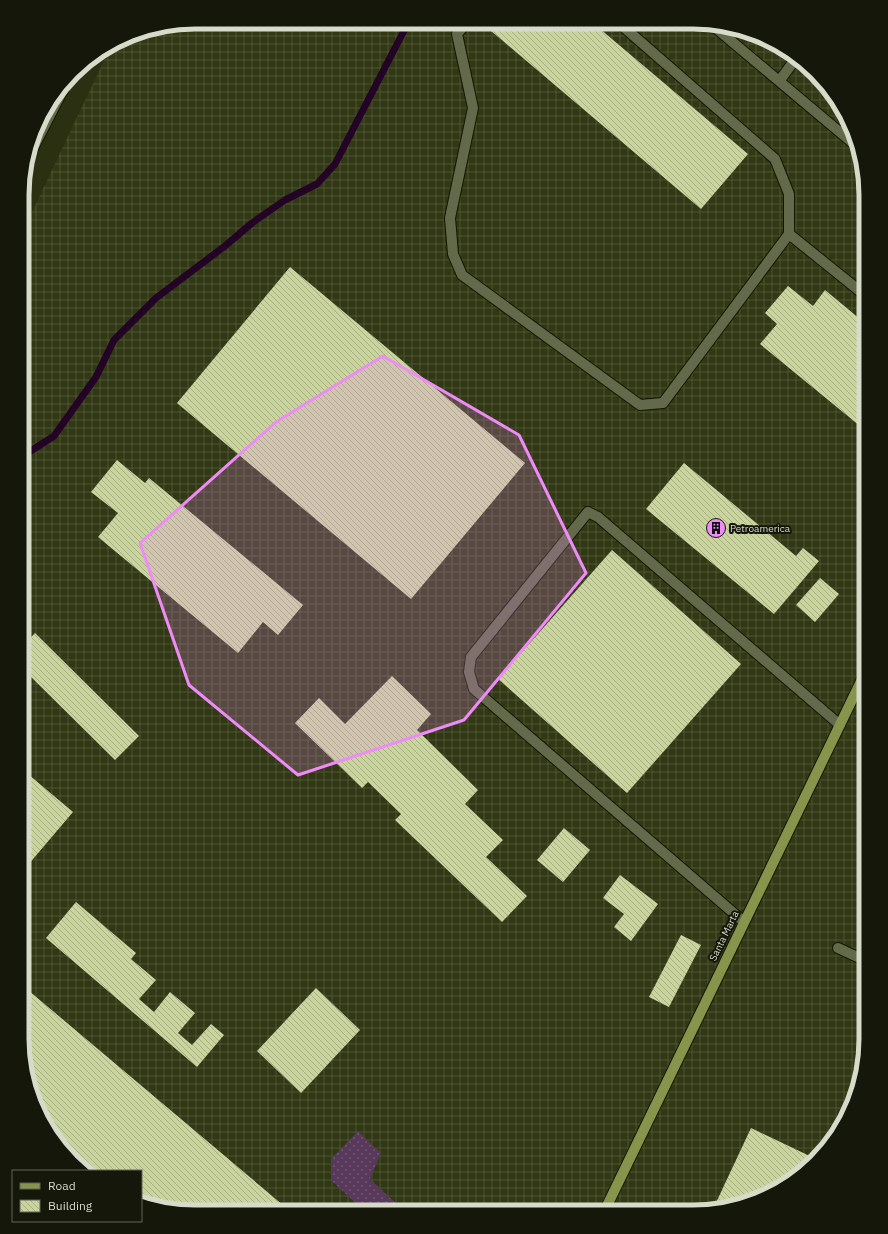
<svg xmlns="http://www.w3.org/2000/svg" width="888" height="1234" font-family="'IBM Plex Sans',sans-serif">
<defs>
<pattern id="industrial-grid" width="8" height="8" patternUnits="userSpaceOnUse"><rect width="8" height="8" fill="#313814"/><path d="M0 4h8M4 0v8" fill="none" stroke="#4e5435"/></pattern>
<pattern id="grass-dots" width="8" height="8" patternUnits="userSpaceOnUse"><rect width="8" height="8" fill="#58385b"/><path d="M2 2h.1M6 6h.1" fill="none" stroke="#6f5471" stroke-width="1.8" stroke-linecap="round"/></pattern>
<pattern id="building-back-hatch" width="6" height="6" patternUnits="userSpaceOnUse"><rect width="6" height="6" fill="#c9d59d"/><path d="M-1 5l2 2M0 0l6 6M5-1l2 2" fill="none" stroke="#a7b085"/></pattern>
</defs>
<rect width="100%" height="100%" fill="#2b3013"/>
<polygon fill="url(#industrial-grid)" points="195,22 716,24 759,35 798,58 848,119 866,195 866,1051 857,1095 837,1135 807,1169 769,1194 693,1212 173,1211 141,1202 141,1171 85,1171 40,1115 22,1039 23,231 110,48 139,31"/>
<polygon fill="url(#grass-dots)" points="358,1131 381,1153 370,1179 404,1211 364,1211 331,1180 331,1159"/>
<polygon fill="#58385b" points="860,1080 857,1095 846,1117 842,1115"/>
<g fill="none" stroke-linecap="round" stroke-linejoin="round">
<polyline stroke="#230426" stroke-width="7" points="23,456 54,436 96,377 114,340 156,298 225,246 252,223 285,200 317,184 335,164 408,23"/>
</g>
<g fill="url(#building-back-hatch)">
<polygon points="486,23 593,23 748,154 701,209 484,25"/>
<polygon points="290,267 525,463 411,599 177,403"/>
<polygon points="788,286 813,306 825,290 866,324 866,431 760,344 777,324 765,313"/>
<polygon points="117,460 145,483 149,478 303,605 278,635 263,622 238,653 98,537 118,513 91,492"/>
<polygon points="684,463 796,556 803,548 819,561 774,614 646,509"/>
<polygon points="612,550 741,664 627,793 498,679"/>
<polygon points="820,578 839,594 815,622 796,605"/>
<polygon points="35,633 139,736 115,760 23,669 23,646"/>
<polygon points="392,676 431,714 417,730 478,790 465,804 503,840 486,857 527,896 502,922 395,820 401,814 368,782 362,788 295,723 319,698 345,724"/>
<polygon points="22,769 73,812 22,872"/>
<polygon points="564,828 590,850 563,882 537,860"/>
<polygon points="620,875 658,904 631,941 614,927 624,914 603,898"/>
<polygon points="76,902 136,953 131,959 156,980 139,999 154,1012 170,992 195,1013 178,1033 192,1045 211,1024 224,1035 197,1067 46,938"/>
<polygon points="681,935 701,945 669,1007 649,997"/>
<polygon points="22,985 290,1211 173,1211 141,1202 141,1171 85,1171 40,1115 22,1039"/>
<polygon points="316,988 360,1030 301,1093 257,1051"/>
<polygon points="751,1128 816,1159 807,1169 769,1194 714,1207"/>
</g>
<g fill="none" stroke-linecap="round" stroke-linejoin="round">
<defs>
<g id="minor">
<polyline points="466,23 457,34 473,108 450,218 453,254 462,275 640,405 663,403 789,234 789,194 775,159 619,23"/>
<polyline points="711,24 854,144"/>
<polyline points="780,80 797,57"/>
<polyline points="29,156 66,84"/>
<polyline points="789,234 866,296"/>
<polyline points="744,922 474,689 469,672 471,657 588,512 598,517 840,725"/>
<polyline points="838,948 866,961"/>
</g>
<polyline id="major" points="604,1212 866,671"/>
</defs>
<use href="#minor" stroke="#131800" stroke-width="12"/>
<use href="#major" stroke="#131800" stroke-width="12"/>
<use href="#minor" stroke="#636a4b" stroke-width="10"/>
<use href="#major" stroke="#86944c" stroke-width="10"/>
</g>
<path fill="#ef8bf7" fill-opacity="0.2" stroke="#ef8bf7" stroke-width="3" stroke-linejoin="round" d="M383,356l136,79 67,138 -122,147 -166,55 -109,-90 -49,-142 136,-121z"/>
<defs>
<symbol id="building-disc" viewBox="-11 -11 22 22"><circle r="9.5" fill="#ef8bf7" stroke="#14170a"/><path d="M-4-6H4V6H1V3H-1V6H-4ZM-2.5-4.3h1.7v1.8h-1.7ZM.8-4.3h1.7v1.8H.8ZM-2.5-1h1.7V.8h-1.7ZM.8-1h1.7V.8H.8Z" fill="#111"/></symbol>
</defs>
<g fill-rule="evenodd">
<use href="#building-disc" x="705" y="517" width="22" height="22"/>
</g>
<g text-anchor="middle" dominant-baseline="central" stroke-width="4" stroke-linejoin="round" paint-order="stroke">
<g font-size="10" fill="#d6dbca" stroke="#14170a" text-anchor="start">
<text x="730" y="528">Petroamerica</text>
</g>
<g font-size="10" fill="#d6dbca" stroke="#14170a">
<text transform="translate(724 936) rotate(-64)">Santa Marta</text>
</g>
</g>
<path d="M0 0H888V1234H0ZM195 29H693A166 166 0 0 1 859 195V1039A166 166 0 0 1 693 1205H195A166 166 0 0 1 29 1039V195A166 166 0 0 1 195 29Z" fill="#14170a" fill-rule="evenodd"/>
<path fill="none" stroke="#d6dbca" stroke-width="5" d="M195 29H693A166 166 0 0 1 859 195V1039A166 166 0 0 1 693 1205H195A166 166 0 0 1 29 1039V195A166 166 0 0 1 195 29Z"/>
<rect x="12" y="1170" width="130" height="52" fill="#14170a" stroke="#626557"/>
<rect x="20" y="1183" width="20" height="6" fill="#86944c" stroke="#626557"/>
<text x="48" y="1190" font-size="12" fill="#d6dbca">Road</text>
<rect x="20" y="1200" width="20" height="12" fill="url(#building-back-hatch)" stroke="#626557"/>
<text x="48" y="1210" font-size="12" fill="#d6dbca">Building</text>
</svg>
